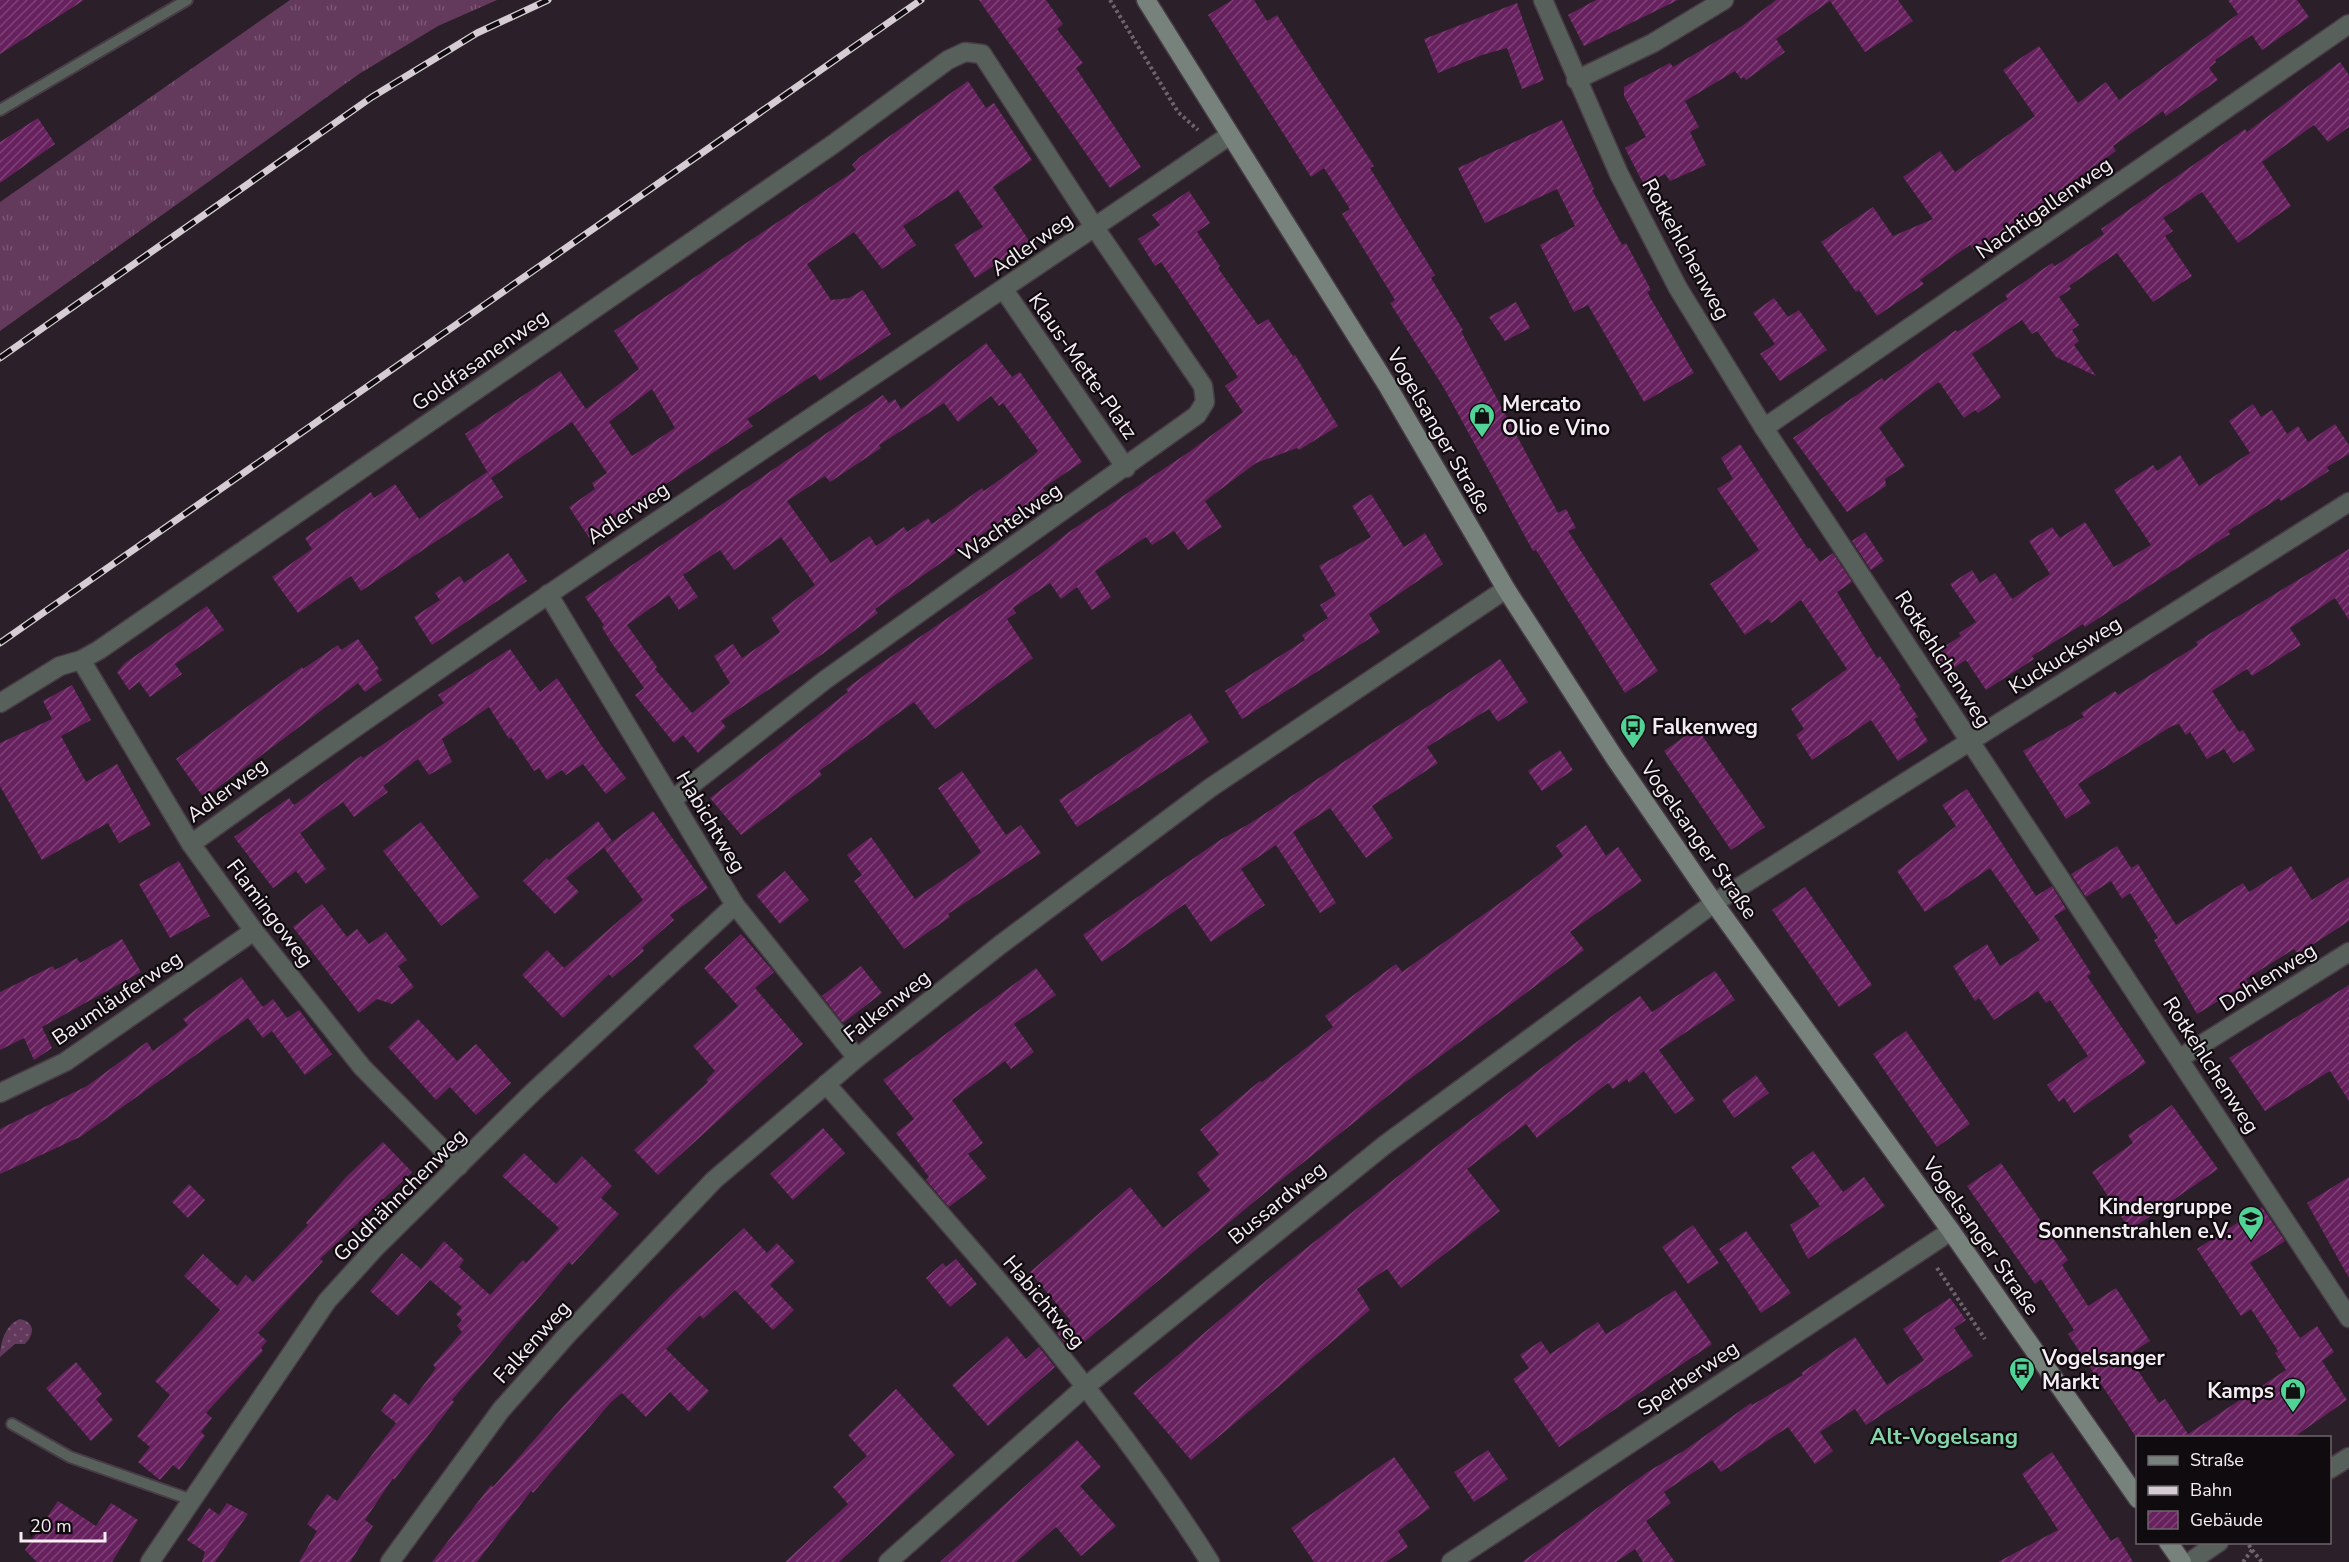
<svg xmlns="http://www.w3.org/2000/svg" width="2349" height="1562" font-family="'Nunito Sans',sans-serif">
<defs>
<pattern id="grass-tufts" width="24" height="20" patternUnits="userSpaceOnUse" patternTransform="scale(1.5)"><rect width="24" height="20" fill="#63395c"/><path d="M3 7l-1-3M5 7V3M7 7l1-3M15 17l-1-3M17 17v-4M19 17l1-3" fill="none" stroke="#7a5674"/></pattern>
<pattern id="park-dots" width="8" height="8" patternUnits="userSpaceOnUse" patternTransform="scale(1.5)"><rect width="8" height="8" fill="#63395c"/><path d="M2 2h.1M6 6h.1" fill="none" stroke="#7a5674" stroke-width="1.8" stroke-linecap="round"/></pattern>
<pattern id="building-hatch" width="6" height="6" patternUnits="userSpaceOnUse" patternTransform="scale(1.5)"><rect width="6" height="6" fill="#68215f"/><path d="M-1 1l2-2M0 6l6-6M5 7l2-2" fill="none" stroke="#7e4276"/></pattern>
</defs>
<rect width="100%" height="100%" fill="#2b1f29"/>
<polygon fill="url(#grass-tufts)" points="290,0 497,0 438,26 359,74 0,331 0,202"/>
<path fill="url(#park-dots)" d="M20,1319c15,3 15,15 5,25h-10l-15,13c0,-15 6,-33 20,-38z"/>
<g fill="url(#building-hatch)" fill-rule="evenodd">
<polygon points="0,0 84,0 0,54"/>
<polygon points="979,0 1046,0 1063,24 1057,29 1083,63 1076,68 1141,167 1110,188"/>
<polygon points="1232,0 1254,0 1267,21 1277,15 1374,166 1370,168 1435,275 1431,278 1463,330 1461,331 1558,513 1566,509 1576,528 1568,531 1658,671 1625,693 1536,550 1533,551 1444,388 1390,303 1395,300 1342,214 1350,209 1324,168 1311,177 1208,15"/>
<polygon points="1596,0 1678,0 1584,46 1568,15"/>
<polygon points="1776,0 1898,0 1913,21 1865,52 1830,1 1776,39 1785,52 1746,80 1744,77 1741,79 1735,71 1685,101 1699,127 1690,132 1706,165 1670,181 1665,174 1644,185 1625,148 1646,137 1624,96 1624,87 1670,63 1673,67 1742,26"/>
<polygon points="2228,0 2297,0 2309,17 2262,50 2252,35 2215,60 2216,62 2209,68 2218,80 2166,116 2163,111 2113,146 2116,151 1998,235 1974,250 1970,245 1945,262 1920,280 1924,284 1877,316 1859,290 1856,292 1821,242 1873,207 1893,236 1933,219 1903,177 1940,151 1955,172 2035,116 2003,70 2039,46 2078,103 2106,82 2119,100 2238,14"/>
<polygon points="1517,3 1544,80 1522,89 1507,48 1482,55 1438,73 1424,39"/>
<polygon points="2340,62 2349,75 2349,127 2328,142 2314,125 2262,162 2291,206 2238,243 2202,192 2163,218 2173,231 2165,236 2192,276 2153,302 2117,253 2069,286 2071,289 2059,297 2079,325 2072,330 2079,341 2074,345 2096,376 2056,357 2037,331 2032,334 2022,320 1972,354 2001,397 1978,413 1975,410 1964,418 1939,382 1911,402 1879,428 1905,466 1885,479 1886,486 1847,512 1793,438 1882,378 1884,381 1956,330 1957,332 1966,327 2008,299 2005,295 2052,263 2055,266 2104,234 2101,229 2245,129 2247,132"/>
<path d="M968,81l18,27 8,-5 38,57 -39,27 37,55 -55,36 -21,-33 29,-18 -25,-37 -55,36 13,19 -34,24 -28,-37 -47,32 24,36 18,-2 14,-8 28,44 -71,47 -5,-7 -68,45 6,7 -108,72 2,3 -57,38 -21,-32 26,-18 -3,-6 15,-10 -35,-51 -81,56 -26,-44 95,-63 26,38 53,-40 -25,-38 242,-161 -4,-5 8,-8zM652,389l23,39 -43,28 -23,-34z"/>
<polygon points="38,118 55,144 0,183 0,142"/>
<polygon points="1562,120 1594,189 1592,190 1622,245 1626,243 1651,290 1647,292 1694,373 1644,402 1588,305 1574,312 1540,245 1575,226 1557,189 1485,223 1458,168"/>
<polygon points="1189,191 1210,223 1197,232 1220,266 1218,268 1258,325 1268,319 1293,356 1295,355 1338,426 1299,450 1297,448 1256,463 1205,501 1222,527 1188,550 1174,531 1152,545 1146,537 1095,571 1111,597 1092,610 1077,587 1061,599 1050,583 1013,608 1016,613 1007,619 1033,658 935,729 914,702 819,771 822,775 741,835 710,798 848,692 846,689 873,669 1034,559 1069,532 1189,452 1243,412 1225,386 1238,377 1161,262 1155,266 1138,239 1160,225 1152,215"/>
<polygon points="1774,298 1788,317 1799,310 1827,350 1780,381 1760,354 1775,344 1753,313"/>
<polygon points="1516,302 1530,328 1505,341 1489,317"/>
<path d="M986,343l26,34 8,-5 62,90 -39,26 4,5 -41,29 -2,-3 -129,90 3,4 -54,40 -103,68 5,6 -28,26 -15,-18 -9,8 -39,-48 9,-7 -33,-46 -9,-15 2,-2 -19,-28 298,-202 6,8 6,-4 6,10zM991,396l8,10 4,-3 35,48 -4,4 -50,36 -2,-3 -50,36 -4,-6 -21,14 -3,-5 -28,19 -6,-10 -39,27 -44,-62 38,-25 5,6 51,-34 -2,-3 65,-42 14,19zM781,537l34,48 -44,33 9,14 -38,26 -9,-14 -19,12 16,27 -38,30 -37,-44 2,-2 -30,-42 42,-30 10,15 19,-13 -15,-22 37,-25 14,20z"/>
<polygon points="2253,404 2261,417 2272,410 2287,434 2298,426 2308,442 2335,424 2349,445 2349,454 2327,467 2329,471 2281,501 2279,498 2228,531 2230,534 2085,627 2083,624 2032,656 2034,659 1986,690 1966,660 1944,674 1932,654 1961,636 1959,633 1976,622 1950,584 1972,570 1980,583 1995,573 2012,599 2050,574 2029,541 2052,527 2060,538 2085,522 2114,567 2151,545 2114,490 2153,465 2157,471 2180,455 2199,486 2250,453 2229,421"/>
<polygon points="1740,444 1808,549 1810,548 1820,562 1833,553 1852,582 1837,592 1877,658 1880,656 1901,687 1899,688 1918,717 1914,719 1928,741 1898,761 1871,720 1812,760 1796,735 1804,729 1791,709 1847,669 1801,600 1771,623 1768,619 1745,635 1710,584 1759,550 1717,489 1733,479 1721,458"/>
<polygon points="487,472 503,497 361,591 351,576 298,613 272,577 312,549 305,538 371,492 374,498 395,484 419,519"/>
<polygon points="1371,494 1404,547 1425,533 1443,564 1369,614 1380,632 1242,719 1225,691 1305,640 1302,635 1328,618 1320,605 1336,595 1319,566 1371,537 1352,506"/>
<polygon points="1865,532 1884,561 1871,570 1852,541"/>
<polygon points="2349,549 2349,620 2335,598 2290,628 2301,645 2252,676 2247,669 2212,691 2239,732 2243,730 2255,750 2233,763 2224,749 2207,759 2190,732 2186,735 2179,724 2172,726 2078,784 2091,803 2066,819 2023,751 2084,717 2081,713 2115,691 2118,695 2198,645 2196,642"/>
<polygon points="508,553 527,581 432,645 414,617 440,600 435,593 460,576 464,583"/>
<polygon points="207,606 224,630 175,664 182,674 150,697 139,682 129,690 117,672 125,663"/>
<polygon points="358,639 379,669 376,671 382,680 365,692 358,683 204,798 176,759 302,667 303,669 338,645 341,650"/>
<polygon points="510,649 540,692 557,678 603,748 626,778 606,794 583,764 566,775 562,770 547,780 539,768 534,771 511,737 509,739 489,707 442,739 452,762 429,775 418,759 383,786 388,792 354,817 343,802 300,833 326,869 306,884 296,871 273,888 234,837 289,798 294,805 361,756 363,758 444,703 438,695"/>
<polygon points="1500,659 1528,702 1498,722 1489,709 1427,747 1438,763 1372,806 1393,838 1366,858 1330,808 1293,832 1336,903 1320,913 1276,845 1241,869 1265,905 1211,942 1185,904 1102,962 1083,935 1220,840 1249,824"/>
<polygon points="72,685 91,720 61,736 86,782 117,764 151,825 119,843 108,823 42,860 0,786 0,743 52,719 43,701"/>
<polygon points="1190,713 1209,742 1077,827 1059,800"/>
<polygon points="1697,728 1765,827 1731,850 1664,751"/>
<polygon points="1560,750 1573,770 1542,791 1528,771"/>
<polygon points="962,771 1006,835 1021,825 1041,853 948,914 950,917 904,949 854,881 862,875 847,855 871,837 915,899 967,863 981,852 938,788"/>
<polygon points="1967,789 2036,896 2052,886 2066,909 2054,916 2091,973 2087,976 2146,1063 2074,1113 2064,1098 2059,1102 2047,1085 2088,1056 2050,1000 2046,1003 2038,991 1994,1020 1979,998 1975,1001 1953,966 1987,944 2000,966 2040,940 1990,868 1925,912 1897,871 1956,826 1942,805"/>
<polygon points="653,811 708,888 670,915 674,920 642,948 644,951 612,978 609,974 563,1018 522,975 547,950 564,968 643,900 604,848"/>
<polygon points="598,821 612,841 566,878 579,892 555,914 523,881 547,858 549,860"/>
<polygon points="421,822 479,897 441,926 383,851"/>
<polygon points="1586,825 1606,856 1618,847 1642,881 1570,932 1584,950 1403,1084 1272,1187 1072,1352 1057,1333 1071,1321 1030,1272 1130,1187 1163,1228 1210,1190 1197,1173 1219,1154 1200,1130 1260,1081 1262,1082 1333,1027 1325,1016 1396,964 1402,972 1524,886 1563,856 1556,846"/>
<polygon points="2117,846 2131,868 2138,864 2176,925 2243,883 2249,892 2291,866 2312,900 2349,877 2349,921 2298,954 2294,949 2246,979 2248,983 2197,1014 2154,940 2158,938 2130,893 2122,899 2111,881 2086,897 2071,874"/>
<polygon points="179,861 210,916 170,938 139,884"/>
<polygon points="785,871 809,900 780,924 756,895"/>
<polygon points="1805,887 1872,985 1839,1007 1772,910"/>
<polygon points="322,904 347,937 357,929 369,944 386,932 407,960 398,966 414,987 392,1004 377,999 359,1013 293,927"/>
<polygon points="741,934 774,972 755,988 803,1044 658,1175 634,1150 708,1082 706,1080 715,1071 693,1046 738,1006 704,968"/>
<polygon points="122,939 141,972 42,1027 52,1048 34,1060 24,1038 0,1050 0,992 53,966 55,970 77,958 80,963"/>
<polygon points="861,966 882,993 843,1023 822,996"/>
<polygon points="1036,968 1056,995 1014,1024 1034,1052 1011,1069 1005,1061 952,1100 983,1143 968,1154 987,1178 949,1207 926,1180 929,1177 896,1133 914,1119 883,1080"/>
<polygon points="1715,971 1735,1000 1659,1050 1695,1100 1675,1114 1644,1071 1629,1083 1627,1079 1613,1089 1608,1083 1537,1138 1526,1124 1467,1169 1500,1211 1401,1288 1387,1269 1357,1289 1370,1310 1191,1460 1133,1393 1286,1264 1447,1138 1624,1007 1640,996 1652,1012"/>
<polygon points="241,977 263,1007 273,999 287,1018 299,1010 332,1054 305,1075 272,1031 263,1038 248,1018 80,1137 0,1174 0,1129 87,1086 147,1042 153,1051 188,1025 183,1019"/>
<polygon points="2349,985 2349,1101 2330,1071 2265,1111 2229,1058"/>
<polygon points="418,1019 457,1061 476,1044 511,1083 476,1115 450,1087 436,1100 388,1047"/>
<polygon points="1906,1031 1970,1124 1937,1147 1873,1054"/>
<polygon points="1756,1075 1769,1093 1734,1118 1722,1100"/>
<polygon points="2172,1105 2218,1169 2130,1230 2092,1172 2133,1143 2128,1135"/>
<polygon points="823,1128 845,1153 793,1200 770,1174"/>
<polygon points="383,1142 412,1172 320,1259 323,1261 258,1333 267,1341 261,1348 263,1351 206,1413 212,1418 201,1432 205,1436 179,1470 173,1465 160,1480 138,1462 150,1447 137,1436 170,1395 155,1381 220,1310 184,1276 203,1254 237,1286 246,1275 253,1282 308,1225 306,1223 346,1177"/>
<polygon points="1813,1151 1843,1192 1864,1177 1885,1206 1808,1259 1790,1225 1820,1206 1791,1167"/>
<polygon points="524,1153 556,1184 582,1156 612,1186 601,1198 619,1214 572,1265 569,1262 452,1400 454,1402 394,1480 393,1478 365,1520 373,1526 350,1562 299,1562 317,1531 307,1524 327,1494 337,1501 396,1423 381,1411 394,1393 409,1405 436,1368 433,1365 462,1332 457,1326 462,1320 456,1314 462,1307 430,1280 398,1316 370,1291 402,1253 421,1269 444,1241 464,1260 459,1267 490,1295 523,1260 526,1263 559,1228 502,1176"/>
<polygon points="2001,1163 2068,1260 2062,1265 2088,1306 2116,1288 2150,1341 2128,1355 2159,1403 2165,1399 2188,1434 2286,1370 2275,1353 2278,1351 2251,1309 2241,1316 2197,1249 2262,1207 2285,1241 2250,1263 2300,1338 2317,1326 2334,1352 2322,1361 2347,1400 2294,1437 2136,1437 2068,1334 2074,1330 2054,1299 2041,1279 2035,1284 1967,1186"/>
<polygon points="2349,1177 2349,1278 2307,1203"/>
<polygon points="189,1184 205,1200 188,1218 172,1202"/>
<polygon points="1693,1225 1719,1263 1688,1284 1662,1247"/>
<polygon points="744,1228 767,1253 777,1243 795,1262 770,1285 794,1310 773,1330 735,1290 703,1319 700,1315 666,1349 709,1391 689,1412 670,1392 646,1417 622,1393 611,1402 533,1493 531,1491 477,1562 432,1562 491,1485 493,1487 574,1394 670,1296"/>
<polygon points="1746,1231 1791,1293 1761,1313 1719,1249"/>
<polygon points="956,1259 977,1284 950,1307 926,1278 943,1263 946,1267"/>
<polygon points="1675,1290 1712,1344 1559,1447 1513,1379 1529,1368 1520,1355 1541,1341 1550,1354 1598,1322 1606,1334"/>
<polygon points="1950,1298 1966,1320 1954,1328 1973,1356 1866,1425 1855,1409 1820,1432 1833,1451 1815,1464 1788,1427 1721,1472 1712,1460 1664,1492 1671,1503 1646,1521 1675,1562 1643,1562 1635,1549 1616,1562 1522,1562 1649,1471 1685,1450 1751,1403 1752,1405 1803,1375 1801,1373 1855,1337 1887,1385 1924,1360 1903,1329"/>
<polygon points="1007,1336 1026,1359 1039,1347 1055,1367 988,1426 952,1385"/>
<polygon points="76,1362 102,1394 96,1399 113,1420 91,1441 46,1388"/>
<polygon points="896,1389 955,1455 839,1562 785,1562 848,1504 833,1487 867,1456 848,1435"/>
<polygon points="1077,1440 1101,1467 1080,1486 1116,1526 1081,1556 1056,1527 1016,1562 940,1562"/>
<polygon points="1488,1450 1508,1479 1474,1502 1454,1472"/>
<polygon points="2052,1452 2111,1541 2118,1537 2133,1562 1998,1562 2058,1530 2022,1474"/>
<polygon points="1394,1457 1430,1508 1398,1531 1408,1547 1386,1562 1314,1562 1291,1528"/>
<polygon points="58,1501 96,1526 111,1503 138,1520 112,1562 37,1562 25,1550"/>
<polygon points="227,1503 248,1514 215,1562 202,1562 205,1552 187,1540 209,1508 219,1515"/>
</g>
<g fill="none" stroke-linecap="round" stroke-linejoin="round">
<defs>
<g id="lane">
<polyline points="0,110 187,0"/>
<polyline points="12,1424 70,1457 192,1500"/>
</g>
<g id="street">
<polyline points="1543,0 1619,174 1678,288 1764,428 2349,1318"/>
<polyline points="1576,80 1653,43 1724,0"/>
<polyline points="1004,290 1126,468"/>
<polyline points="1764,428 2349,24"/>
<polyline points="548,594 735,905 857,1058"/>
<polyline points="81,660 191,844 254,931 362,1067 459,1166"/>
<polyline points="0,703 60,666 81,660 99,650 832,145 948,60 965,52 982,54 1095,228 1203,386 1205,402 1197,415 825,680 672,800"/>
<path d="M191,844c340,-245 693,-472 1039,-709"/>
<polyline points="2180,1058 2349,952"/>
<path d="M826,1084c135,153 275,305 384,478"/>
<polyline points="0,1093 65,1062 254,931"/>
<polyline points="2330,1469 2349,1457"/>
<polyline points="150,1562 327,1301 376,1247 533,1092 735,905"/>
<polyline points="390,1562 501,1410 567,1335 714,1180 857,1058 1000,945 1210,788 1506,589"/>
<polyline points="888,1562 1085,1387 1386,1144 1714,903 2349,502"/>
<polyline points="1451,1562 1951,1231"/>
<polyline points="2190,1562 2219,1542"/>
</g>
<g id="secondary">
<polyline points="1146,0 1387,385 1506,589 1616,760 1714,903 1951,1231 2138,1499"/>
<polyline points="2168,1542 2182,1562"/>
</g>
</defs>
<use href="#lane" stroke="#473c45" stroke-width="14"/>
<use href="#street" stroke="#473c45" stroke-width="21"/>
<use href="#secondary" stroke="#473c45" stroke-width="21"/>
<g stroke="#6e636c" stroke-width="4" stroke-dasharray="3 3" stroke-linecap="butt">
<polyline points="1110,0 1178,112 1198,130"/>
<polyline points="1937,1268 1985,1339"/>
<polyline points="2252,1550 2262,1562"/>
<polyline points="2243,1562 2252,1550 2247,1542"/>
</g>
<use href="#lane" stroke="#58605b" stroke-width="10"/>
<use href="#street" stroke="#58605b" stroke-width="18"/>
<use href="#secondary" stroke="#76827b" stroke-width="18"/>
<defs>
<g id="rail">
<polyline points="0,358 372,97 477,33 548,0"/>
<polyline points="0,643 921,0"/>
</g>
</defs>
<use href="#rail" stroke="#d5cdd3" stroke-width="7"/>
<use href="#rail" stroke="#100b0f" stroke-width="4.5" stroke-dasharray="14" stroke-linecap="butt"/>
</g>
<defs>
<symbol id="shop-pin" viewBox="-11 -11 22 30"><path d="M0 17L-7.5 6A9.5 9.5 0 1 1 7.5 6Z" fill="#51d397" stroke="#100b0f"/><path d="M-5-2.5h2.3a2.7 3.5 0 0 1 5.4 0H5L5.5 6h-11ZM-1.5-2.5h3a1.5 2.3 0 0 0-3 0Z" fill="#111"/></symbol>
<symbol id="bus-pin" viewBox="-11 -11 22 30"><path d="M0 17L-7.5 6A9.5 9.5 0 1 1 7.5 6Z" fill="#51d397" stroke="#100b0f"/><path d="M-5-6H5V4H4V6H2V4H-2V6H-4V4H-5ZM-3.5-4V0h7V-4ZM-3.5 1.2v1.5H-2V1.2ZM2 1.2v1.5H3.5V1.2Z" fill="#111"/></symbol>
<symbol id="school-pin" viewBox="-11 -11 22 30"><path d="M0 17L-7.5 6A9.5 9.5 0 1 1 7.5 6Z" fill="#51d397" stroke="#100b0f"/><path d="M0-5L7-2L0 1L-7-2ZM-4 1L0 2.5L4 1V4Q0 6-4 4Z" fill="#111"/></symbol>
</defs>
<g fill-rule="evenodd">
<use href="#shop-pin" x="1467" y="401" width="30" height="40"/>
<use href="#bus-pin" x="1618" y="712" width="30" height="40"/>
<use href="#school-pin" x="2236" y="1204" width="30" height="40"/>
<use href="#bus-pin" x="2007" y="1355" width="30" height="40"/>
<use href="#shop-pin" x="2278" y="1376" width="30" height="40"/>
</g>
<g text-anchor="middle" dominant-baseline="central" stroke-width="4.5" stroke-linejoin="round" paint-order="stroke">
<g font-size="21" fill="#f5edf3" stroke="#100b0f">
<text transform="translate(2044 208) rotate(-35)">Nachtigallenweg</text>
<text transform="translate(1032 244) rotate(-35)">Adlerweg</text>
<text transform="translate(1686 249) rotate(61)">Rotkehlchenweg</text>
<text transform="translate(480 360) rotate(-35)">Goldfasanenweg</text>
<text transform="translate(1083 366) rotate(55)">Klaus-Mette-Platz</text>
<text transform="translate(1439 431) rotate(60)">Vogelsanger Straße</text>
<text transform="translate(628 513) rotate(-34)">Adlerweg</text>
<text transform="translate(1010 522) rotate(-35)">Wachtelweg</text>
<text transform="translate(2065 655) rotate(-32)">Kuckucksweg</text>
<text transform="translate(1943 659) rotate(57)">Rotkehlchenweg</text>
<text transform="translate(227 790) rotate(-36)">Adlerweg</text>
<text transform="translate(711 822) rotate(59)">Habichtweg</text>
<text transform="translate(1699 840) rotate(55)">Vogelsanger Straße</text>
<text transform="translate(270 913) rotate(53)">Flamingoweg</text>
<text transform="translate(2268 977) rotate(-32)">Dohlenweg</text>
<text transform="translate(117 998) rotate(-34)">Baumläuferweg</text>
<text transform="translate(887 1006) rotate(-38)">Falkenweg</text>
<text transform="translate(2211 1065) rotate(57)">Rotkehlchenweg</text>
<text transform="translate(400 1195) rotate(-45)">Goldhähnchenweg</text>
<text transform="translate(1277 1203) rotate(-39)">Bussardweg</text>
<text transform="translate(1981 1236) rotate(55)">Vogelsanger Straße</text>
<text transform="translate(1044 1302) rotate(50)">Habichtweg</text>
<text transform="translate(532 1342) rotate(-48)">Falkenweg</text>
<text transform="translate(1688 1378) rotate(-34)">Sperberweg</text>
</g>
<g font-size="21" font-weight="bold" fill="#f5edf3" stroke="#100b0f" text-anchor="start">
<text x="1502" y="404">Mercato<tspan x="1502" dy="24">Olio e Vino</tspan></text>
<text x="1652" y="727">Falkenweg</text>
<text x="2232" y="1207" text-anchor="end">Kindergruppe<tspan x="2232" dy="24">Sonnenstrahlen e.V.</tspan></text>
<text x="2042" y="1358">Vogelsanger<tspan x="2042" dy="24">Markt</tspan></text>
<text x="2274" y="1391" text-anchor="end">Kamps</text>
</g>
<g font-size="22" font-weight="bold" fill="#84d4aa" stroke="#100b0f">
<text x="1944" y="1437">Alt-Vogelsang</text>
</g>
</g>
<rect x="2136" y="1436" width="195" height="108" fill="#100b0f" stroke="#6c656a" stroke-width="1.5"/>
<rect x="2148" y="1456" width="30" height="9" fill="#76827b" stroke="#6c656a" stroke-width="1.5"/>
<text x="2190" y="1466" font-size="18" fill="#f5edf3">Straße</text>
<rect x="2148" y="1486" width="30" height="9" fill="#d5cdd3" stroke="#6c656a" stroke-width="1.5"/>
<text x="2190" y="1496" font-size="18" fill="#f5edf3">Bahn</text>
<rect x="2148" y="1511" width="30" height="18" fill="url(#building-hatch)" stroke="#6c656a" stroke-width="1.5"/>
<text x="2190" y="1526" font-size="18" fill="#f5edf3">Gebäude</text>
<path d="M21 1532v9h84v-9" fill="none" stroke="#f5edf3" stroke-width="3"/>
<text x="30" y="1532" font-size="18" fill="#f5edf3" stroke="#100b0f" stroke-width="4.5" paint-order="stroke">20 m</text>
</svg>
